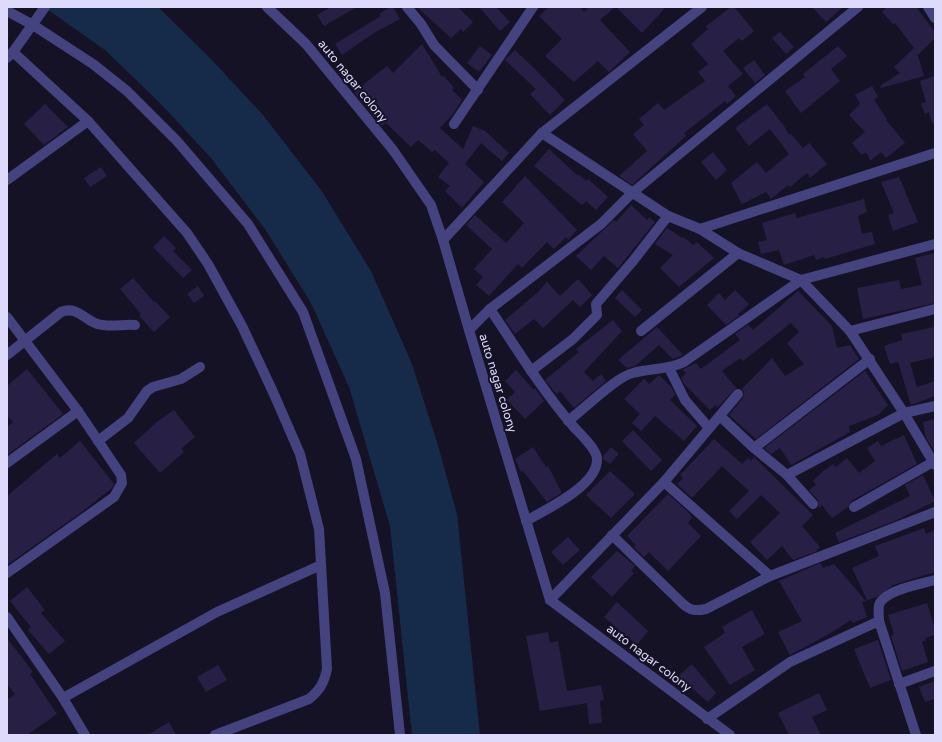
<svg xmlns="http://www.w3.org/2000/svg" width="942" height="742" font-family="'Varela Round',sans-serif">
<rect width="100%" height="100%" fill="#151225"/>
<polygon fill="#162b4a" points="44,7 158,7 209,57 263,115 321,190 371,271 412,364 437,442 457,514 480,735 412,735 390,526 349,387 311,303 265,229 211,158 161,104 105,50"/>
<g fill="#272044">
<polygon points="331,7 357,7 324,26 317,15"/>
<polygon points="390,7 393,7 400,19 374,33 342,55 335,44 381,16 379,14"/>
<polygon points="417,7 458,7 473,22 463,32 461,29 451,38"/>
<polygon points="479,7 496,7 510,22 500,31"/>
<polygon points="549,7 580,7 584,12 589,7 615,7 600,20 630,52 609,72 598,61 574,82 545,56 562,39 539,16"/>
<polygon points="616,7 666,7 642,33"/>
<polygon points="731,7 734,7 754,31 742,41 739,38 723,51 743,74 728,86 736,96 727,104 725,101 684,133 686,136 632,185 619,176 647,151 633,134 644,125 639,119 658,103 664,110 705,81 698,72 708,64 691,44 708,29 706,26"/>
<polygon points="812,7 843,7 826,22"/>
<polygon points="887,7 916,7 935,32 935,38 918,55 917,53 924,76 881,88 880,86 900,73 894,67 914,48 895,23 893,24 882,12"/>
<polygon points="780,32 794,47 786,54 772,38"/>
<polygon points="422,44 442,77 444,76 454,88 452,90 462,100 452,115 440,128 463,149 473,126 485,131 509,153 502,161 481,143 465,164 484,182 462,208 445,191 450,186 438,177 449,163 435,150 432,152 418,140 411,147 386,123 382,126 354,92 387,66 393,73"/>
<polygon points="480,46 492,55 479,72 467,63"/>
<polygon points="838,46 847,56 831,69 840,81 801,113 785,91 805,77 803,74"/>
<polygon points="515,50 535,69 565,100 550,115 530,94 536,89 505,60"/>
<polygon points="754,60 765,75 755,83 743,68"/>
<polygon points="935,76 935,123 932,123 929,112 925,114 921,104 926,102 920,81"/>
<polygon points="872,86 878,97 874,100 887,119 886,120 905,143 886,158 881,152 870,161 867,153 861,154 852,143 865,132 849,115 860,104 855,95"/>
<polygon points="45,104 68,127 44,145 24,124"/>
<polygon points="767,104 784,126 789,135 791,134 803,148 809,143 827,164 810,178 807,173 790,187 788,185 771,199 766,192 742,204 731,183 757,162 766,173 789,154 770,129 749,146 735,128"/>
<polygon points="549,149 577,175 578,174 586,181 588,179 608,197 596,210 586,201 582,205 534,166"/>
<polygon points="713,152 727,170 716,180 701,162"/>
<polygon points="101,167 107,176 90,187 84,178"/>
<polygon points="525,176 577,230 568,240 566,237 554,249 547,242 522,268 518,264 489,296 476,285 483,277 474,269 492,249 466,225 475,215 506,243 524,223 502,202"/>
<polygon points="899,177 918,222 893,231 888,215 894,213 881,182"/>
<polygon points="864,199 867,212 858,216 862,234 872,232 875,244 825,259 824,257 816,260 814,255 784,265 779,250 761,254 758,242 767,240 762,223 795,213 797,218"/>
<polygon points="631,205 647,220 649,217 655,222 618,268 604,256 591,270 576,256 614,220 616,222"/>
<polygon points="667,228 682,238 683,237 693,245 697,242 714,258 679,287 660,268 673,255 655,244"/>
<polygon points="164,236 176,248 173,251 192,270 183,278 153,247"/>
<polygon points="935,253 935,303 863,319 857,288 899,280 901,289 922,285 915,258"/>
<polygon points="133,278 154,302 155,301 170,317 154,332 139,316 141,314 120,289"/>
<polygon points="578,279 592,295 580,307 573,300 543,328 534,319 515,334 505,320 537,293 547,282 560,296"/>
<polygon points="198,286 204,296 194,303 187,294"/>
<polygon points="622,290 642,310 635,317 615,298"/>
<polygon points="735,290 749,304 738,314 739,316 726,325 707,305 719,293 725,300"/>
<polygon points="798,291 832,326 837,348 850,345 859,359 756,439 729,415 743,398 744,392 742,389 772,358 785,376 804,364 787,343 799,332 791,323 743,361 740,358 722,371 736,388 718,407 715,405 710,410 684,384 681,378 686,373 682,370 696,363 701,369 740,340 735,334 748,325 753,330"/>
<polygon points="613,320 622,331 584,372 593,381 601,374 606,381 574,408 560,391 557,394 554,391 545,380 579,352 576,349"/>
<polygon points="657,327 683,355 673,359 659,345 635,366 627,368 618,360"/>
<polygon points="935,327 935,357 910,363 917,387 935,381 935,396 911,405 898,362 890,364 884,346 902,340 901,334"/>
<polygon points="27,369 63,414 7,455 7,427 13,422 7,415 7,386"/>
<polygon points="516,370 534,390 535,388 544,401 525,419 507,400 515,392 505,381"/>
<polygon points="865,371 888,405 878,415 849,426 850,432 791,465 780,448 771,454 764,448"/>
<polygon points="659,375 672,388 675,395 670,400 697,426 684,441 655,416 641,431 632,423 640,414 624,399 644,379 649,384"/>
<polygon points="174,410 195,437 181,449 184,452 160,473 134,443 158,421"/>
<polygon points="935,419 935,452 926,438 923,422"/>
<polygon points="633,430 662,460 651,471 622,441"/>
<polygon points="904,435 917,464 851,501 848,507 832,518 822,505 819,508 818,500 809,490 816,485 813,481 822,472 833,464 836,467 847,458 859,473 875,461 867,448 878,441 881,446"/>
<polygon points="714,439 742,464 748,458 751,461 754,457 813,515 802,526 820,547 815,552 793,560 782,546 767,560 750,542 780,513 761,495 737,519 729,511 749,491 722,466 692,498 677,484 683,478 680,475"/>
<polygon points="80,441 114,484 112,488 83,511 7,565 7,496 57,454 60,458"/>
<polygon points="533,447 546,467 548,466 561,491 561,493 547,502 523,471 521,472 515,459"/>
<polygon points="611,447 619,454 610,464 603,459 603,456"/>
<polygon points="610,471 635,494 611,518 586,495"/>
<polygon points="923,475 935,501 897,520 839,542 835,533 910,496 905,485"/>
<polygon points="668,494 688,512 692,518 688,523 701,536 668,571 649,552 644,557 634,547 636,545 627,536"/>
<polygon points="924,528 926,534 935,530 935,572 893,585 877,597 867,600 852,568 879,556 875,546"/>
<polygon points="568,537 580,550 563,565 551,552"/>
<polygon points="617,551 635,566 631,571 634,573 612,597 591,577"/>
<polygon points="820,563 823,568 834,564 866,601 862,602 867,617 853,623 851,620 829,634 790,655 778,632 802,621 779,581"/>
<polygon points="27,587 45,610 41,613 65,641 49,654 28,630 31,627 10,601"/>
<polygon points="617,602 648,631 637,645 604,617"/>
<polygon points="927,603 935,629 935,635 925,638 926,640 922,642 928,662 902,671 891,636 894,634 888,615"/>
<polygon points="752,610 765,634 742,647 755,670 730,685 704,647 725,633 722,627"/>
<polygon points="548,632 550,643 558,641 567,691 601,685 604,700 600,701 602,723 589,724 587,703 540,711 526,636"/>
<polygon points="7,638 33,672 30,674 57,714 27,735 7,735 7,700 15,694 7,684"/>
<polygon points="878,640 891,680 870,688 854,649"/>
<polygon points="692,664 716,693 708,702 686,683 682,686 676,678"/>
<polygon points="218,665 227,680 206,692 197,677"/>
<polygon points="935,681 935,699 925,702 919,687"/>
<polygon points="819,693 827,710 812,717 821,735 789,735 778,713"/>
<polygon points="169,722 176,735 148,735"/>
</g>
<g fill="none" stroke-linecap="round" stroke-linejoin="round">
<g stroke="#44427f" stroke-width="10">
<polyline points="267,7 306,44 393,150 431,205 443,240 469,330 550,600 730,735"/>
<polyline points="407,7 421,24 434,45 478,90"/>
<polyline points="928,7 935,18"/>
<polyline points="7,11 33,25 93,64 127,91 177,141 248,224 303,312 356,459 385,593 400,735"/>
<path d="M13,52l75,69 99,112 21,31 34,62 31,66 27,62 19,75 8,140c-3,14 -7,21 -18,30l-94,36"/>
<polyline points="7,58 13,52 45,7"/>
<polyline points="454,124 533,7"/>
<polyline points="542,133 668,216 700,229 738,253 801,280 850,331 904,413 935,465"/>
<polyline points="7,180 88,121"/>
<polyline points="700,229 935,153"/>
<polyline points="443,240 542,133 702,7"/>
<path d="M490,309c27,40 52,81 83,117 6,7 25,24 24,34 0,26 -52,50 -71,61"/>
<polyline points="7,317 78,411 121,475 122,483 114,497 7,573"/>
<polyline points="469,330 490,309 601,224 632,193 858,7"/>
<polyline points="641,331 738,253"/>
<polyline points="850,331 935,309"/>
<path d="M7,355l54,-43c15,-6 22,6 34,11 11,5 28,1 40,2"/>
<polyline points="669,368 685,400 709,428"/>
<polyline points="531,371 573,339 597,315 596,304 633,261 668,216"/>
<polyline points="720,416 754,448 787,475 813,504"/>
<path d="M568,421c16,-12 48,-44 65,-48 18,-5 35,-3 51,-11l117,-82 134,-36"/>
<polyline points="98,441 128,418 147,391 153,387 181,379 200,367"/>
<polyline points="754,448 870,359"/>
<polyline points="7,463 78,411"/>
<polyline points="787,475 904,413 935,406"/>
<polyline points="664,482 770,576"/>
<polyline points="854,507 933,462"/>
<path d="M612,535l71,69c8,7 13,7 23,5l64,-33 165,-64"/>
<polyline points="550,600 664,482 738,394"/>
<polyline points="7,617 63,698 85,735"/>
<polyline points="899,684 935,671"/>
<polyline points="63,698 217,612 321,565"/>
<polyline points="707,719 790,662 879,621"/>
<path d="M916,735l-37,-114c0,-5 -1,-11 0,-16 5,-15 42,-21 56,-25"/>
</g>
</g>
<g text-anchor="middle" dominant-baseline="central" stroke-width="4" stroke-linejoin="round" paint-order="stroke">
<g font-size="12" fill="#dedafb" stroke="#151225">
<text transform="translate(353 81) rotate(51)">auto nagar colony</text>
<text transform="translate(498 383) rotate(73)">auto nagar colony</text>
<text transform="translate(649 658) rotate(37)">auto nagar colony</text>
</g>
</g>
<rect width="942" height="742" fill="none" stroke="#dedafb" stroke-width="16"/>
</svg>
